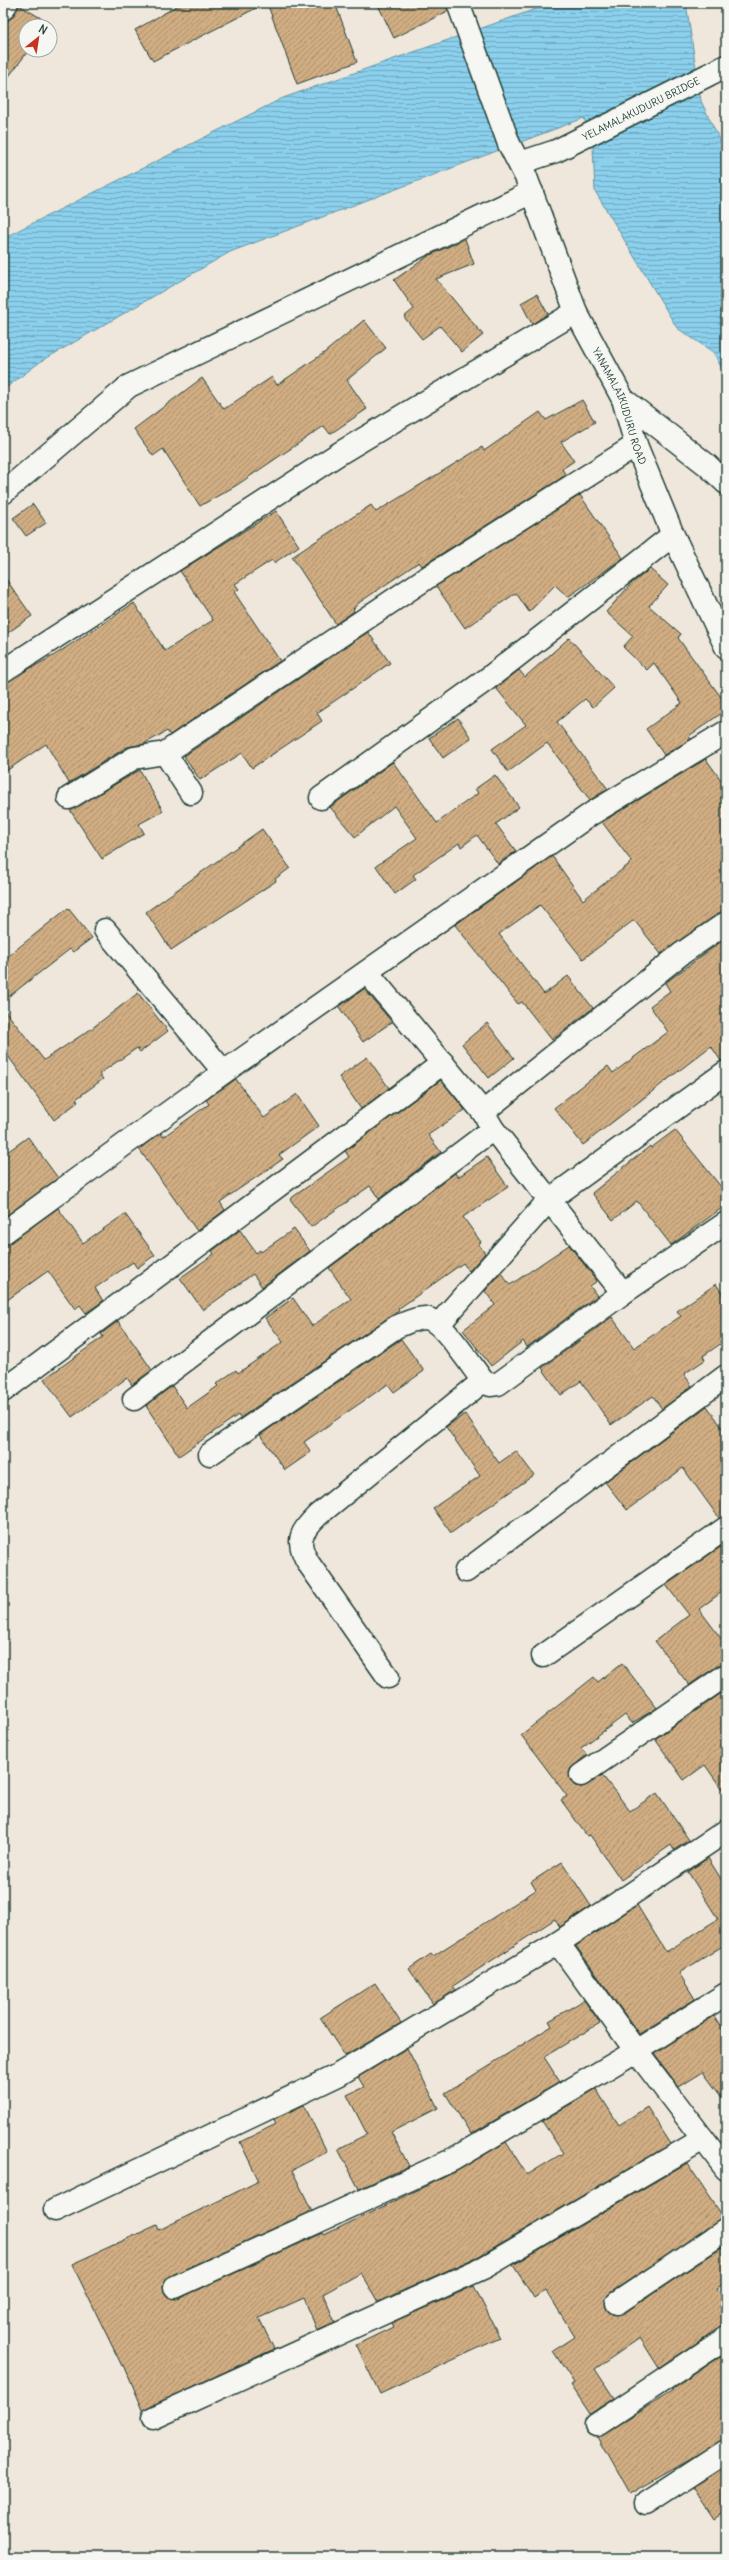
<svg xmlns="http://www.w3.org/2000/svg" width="729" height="2560" font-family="Delius,sans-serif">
<defs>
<pattern id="water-rules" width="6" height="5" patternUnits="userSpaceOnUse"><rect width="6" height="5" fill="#8bd0ed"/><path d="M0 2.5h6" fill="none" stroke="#71aac1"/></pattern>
<pattern id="building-hatch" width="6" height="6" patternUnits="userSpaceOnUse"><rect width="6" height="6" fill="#d1ad83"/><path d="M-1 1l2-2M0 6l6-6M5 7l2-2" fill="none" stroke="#a98e6c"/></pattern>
</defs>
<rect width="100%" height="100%" fill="#efe7dc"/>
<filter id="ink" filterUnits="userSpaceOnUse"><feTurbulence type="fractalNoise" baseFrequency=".025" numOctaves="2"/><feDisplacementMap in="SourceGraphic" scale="8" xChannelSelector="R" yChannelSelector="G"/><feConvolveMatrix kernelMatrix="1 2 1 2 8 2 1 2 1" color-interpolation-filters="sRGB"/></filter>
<g filter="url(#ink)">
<polygon fill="url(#water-rules)" stroke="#6095a3" points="553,3 686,3 701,101 726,153 726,376 713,352 677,328 595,191 593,147 584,118 230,252 40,362 3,390 3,238 283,98"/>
<g fill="url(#building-hatch)" stroke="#1f3d34">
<polygon points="182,3 266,3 153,61 135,30"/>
<polygon points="267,3 335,3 357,62 297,84"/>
<polygon points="377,3 446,3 448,11 394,38"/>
<polygon points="19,5 49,23 47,26 26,26 26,50 29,50 3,84 3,27"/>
<polygon points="465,239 474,264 436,279 483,335 462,352 440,326 422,339 404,317 414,309 394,280 430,255"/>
<polygon points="537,294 548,314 532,324 521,303"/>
<polygon points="364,320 386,348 347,380 367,409 330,434 324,426 237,485 200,506 163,449 153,456 134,429 202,378 224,409 272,377 277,385 324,353"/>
<polygon points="582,400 595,422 561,442 574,461 562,469 566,475 422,566 419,562 360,602 353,609 354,611 336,624 292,557 371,505 376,512 482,447 484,451 540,412 546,420"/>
<polygon points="580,495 623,558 568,597 555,585 529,612 516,593 465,628 436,586"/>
<polygon points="33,504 46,523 26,536 13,518"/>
<polygon points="276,511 299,546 274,563 272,560 235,584 239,589 234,592 280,661 170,735 167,731 144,744 127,747 69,783 46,744 3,773 3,683 53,656 134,603 165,651 213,620 180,571"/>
<polygon points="650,569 668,585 649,606 681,634 678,638 726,704 726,710 689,736 691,739 664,755 646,729 682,703 654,663 647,670 623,647 633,636 606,612 632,583"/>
<polygon points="3,575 32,616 3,636"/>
<polygon points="368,632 390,663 317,713 322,721 252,768 242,753 200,780 184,756"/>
<polygon points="569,638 614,688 593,707 585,699 557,722 608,789 590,800 547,743 508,772 492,749 526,725 496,688 519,670 525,677"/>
<polygon points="458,718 471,738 443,758 429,738"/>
<polygon points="706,759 726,787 726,911 719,913 661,954 634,920 583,959 540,905 499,934 544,994 568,976 593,1008 552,1040 522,1002 518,1004 455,925 552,856 583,900 632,862 602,822"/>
<polygon points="393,762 437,823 478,793 475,789 495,775 519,807 496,824 516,851 498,864 477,835 461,847 459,843 413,875 416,879 395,894 376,866 417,838 394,806 355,837 330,807"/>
<polygon points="140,770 163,811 139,824 144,833 102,859 70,810"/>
<polygon points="262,829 290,868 275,879 276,881 171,950 146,912"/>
<polygon points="68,908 92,938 73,952 70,949 3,1001 3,960"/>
<polygon points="726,938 726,1060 721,1061 711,1046 583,1145 554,1108 608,1066 613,1073 668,1032 650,1006 670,991 665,983"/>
<polygon points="364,989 392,1022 363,1042 339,1007"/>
<polygon points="138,993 168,1031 140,1052 137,1048 99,1074 103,1079 76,1099 78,1102 54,1120 3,1049 3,1008 44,1060 91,1029"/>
<polygon points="487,1023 514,1058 489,1078 462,1044"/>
<polygon points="367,1057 389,1088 361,1109 339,1077"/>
<polygon points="236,1079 264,1118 297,1094 319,1126 279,1155 283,1159 220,1202 225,1210 197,1231 139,1149 161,1133 163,1137 209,1104 206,1100"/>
<polygon points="441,1080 465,1110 428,1135 441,1152 379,1199 370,1186 311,1227 290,1199 349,1157 345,1151"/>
<polygon points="675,1130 726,1193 726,1205 671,1245 637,1201 613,1220 592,1193 650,1146 651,1148"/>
<polygon points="28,1137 58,1178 3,1218 3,1155"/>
<polygon points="487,1157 508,1187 463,1217 481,1242 478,1244 485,1253 469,1271 463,1263 398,1309 399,1311 394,1314 240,1418 238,1415 179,1456 146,1406 172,1386 187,1408 218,1386 216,1384 236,1370 238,1373 283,1342 265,1318 293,1298 312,1326 351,1299 329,1268 455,1173 458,1177"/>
<polygon points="58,1208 83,1243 125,1214 155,1255 137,1268 133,1262 95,1288 103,1301 86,1313 80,1305 75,1309 48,1271 3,1303 3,1245 10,1243"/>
<polygon points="294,1229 310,1251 262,1287 253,1274 203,1310 180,1278 214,1254 212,1251 240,1230 256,1253 260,1250 261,1252"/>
<polygon points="569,1245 597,1281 590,1286 597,1296 527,1347 523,1341 491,1366 463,1330 495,1305 485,1291 501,1273 510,1285"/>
<polygon points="716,1284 726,1299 726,1340 703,1356 705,1360 684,1374 692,1386 662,1409 653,1396 611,1425 581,1381 561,1395 542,1368 612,1317 634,1348 681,1316 677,1311"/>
<polygon points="118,1321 152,1370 132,1385 127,1378 72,1417 44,1379 103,1337 101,1334"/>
<polygon points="401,1339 424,1371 394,1392 388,1384 304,1442 311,1452 285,1470 260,1435"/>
<polygon points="707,1406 726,1433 726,1516 719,1518 683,1468 627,1510 605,1482"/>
<polygon points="465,1414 499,1463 516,1451 534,1475 451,1533 433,1508 480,1476 446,1427"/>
<polygon points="726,1543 726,1589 699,1609 726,1645 726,1663 719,1665 689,1685 655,1641 689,1615 666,1585"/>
<polygon points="622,1663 657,1708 632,1723 625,1715 581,1748 587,1755 570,1769 571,1782 575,1786 582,1787 602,1775 630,1811 657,1793 689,1840 674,1850 671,1845 621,1880 590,1835 587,1836 561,1800 567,1796 521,1735 594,1677 598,1682"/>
<polygon points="726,1690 726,1795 705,1765 684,1780 655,1739"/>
<polygon points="708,1858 726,1887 726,1944 679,1973 695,1999 639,2034 576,1946 637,1905 666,1952 718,1919 688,1872"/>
<polygon points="562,1862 591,1906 560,1927 555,1919 453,1986 456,1990 433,2004 409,1969 431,1954 433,1956 536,1890 531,1882"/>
<polygon points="375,1983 401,2023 345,2056 320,2018"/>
<polygon points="584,2000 600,2023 544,2057 560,2082 471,2134 445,2093 552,2026 549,2021"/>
<polygon points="714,2016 726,2034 726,2103 703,2072 679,2087 654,2054"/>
<polygon points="407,2048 438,2108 391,2132 409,2166 359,2189 338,2149 367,2134 347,2095 364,2087 358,2077"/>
<polygon points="596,2089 619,2125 647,2107 671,2144 479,2256 378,2302 361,2273 323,2294 335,2322 317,2330 304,2298 259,2318 274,2349 143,2410 124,2365 122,2366 72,2264 157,2225 159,2230 259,2181 240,2142 276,2124 274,2119 304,2105 327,2152 292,2170 312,2211 170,2276 163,2286 168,2297 180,2298 323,2233 324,2235 457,2171 506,2142 527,2175 563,2153 542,2121"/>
<polygon points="687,2163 724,2218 610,2293 605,2304 612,2314 624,2313 726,2245 726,2282 717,2288 726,2301 726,2326 719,2328 659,2368 640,2338 595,2369 614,2398 590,2414 571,2385 574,2383 553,2351 575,2337 546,2290 534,2298 513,2265"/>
<polygon points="474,2286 500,2338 380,2394 356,2345 393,2327 391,2323"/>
<polygon points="726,2353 726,2439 630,2494 598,2437 673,2391 672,2389"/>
<polygon points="726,2466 726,2511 714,2519 693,2487"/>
</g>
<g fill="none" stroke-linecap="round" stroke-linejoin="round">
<defs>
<g id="minor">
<polyline points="3,9 7,3"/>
<polyline points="623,399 707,465 726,483"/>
<polyline points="3,671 340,453 576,312"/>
<polyline points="165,753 191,793"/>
<polyline points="69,798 134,758 165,753 425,579 636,445"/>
<polyline points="321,798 486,680 673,535"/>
<polyline points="105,930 224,1072"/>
<polyline points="367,972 483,1112 493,1129 623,1293"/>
<polyline points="483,1112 681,954 726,923"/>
<polyline points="3,1233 224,1072 591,814 726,732"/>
<polyline points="439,1324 549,1200 726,1072"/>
<polyline points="3,1391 443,1063"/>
<polyline points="134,1399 493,1129"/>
<path d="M210,1454l186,-127c10,-4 19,-9 29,-9 17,1 47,49 58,63l7,4 8,-1 125,-91 103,-70"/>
<polyline points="466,1571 726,1376"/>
<polyline points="543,1656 726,1528"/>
<path d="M388,1677l-79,-113c-14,-23 -9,-31 9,-49l165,-134"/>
<polyline points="581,1775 726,1675"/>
<polyline points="558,1943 636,2051 726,2169"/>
<polyline points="55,2210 338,2075 558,1943 726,1831"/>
<polyline points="175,2287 452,2160 636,2051 726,1994"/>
<polyline points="617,2303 726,2230"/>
<polyline points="153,2418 485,2267 703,2139"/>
<polyline points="596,2425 726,2338"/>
<polyline points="645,2504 726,2451"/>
</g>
<g id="tertiary">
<path id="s1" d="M458,3l51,141 17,33 50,135 47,87 13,46 37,90 53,112"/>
<path id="s2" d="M520,163l36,-12 170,-85"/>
<polyline points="3,493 129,386 532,192"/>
</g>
</defs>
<use href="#minor" stroke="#1f3d34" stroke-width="25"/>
<use href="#tertiary" stroke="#1f3d34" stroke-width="25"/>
<use href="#minor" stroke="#f6f6f2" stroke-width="22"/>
<use href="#tertiary" stroke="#f6f6f2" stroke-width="22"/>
</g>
</g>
<g text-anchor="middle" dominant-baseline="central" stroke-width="4" stroke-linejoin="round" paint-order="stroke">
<g font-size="10" fill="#1f3d34" stroke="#f6f6f2">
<text stroke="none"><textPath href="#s2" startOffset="133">YELAMALAKUDURU BRIDGE</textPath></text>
<text stroke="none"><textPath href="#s1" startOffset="435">YANAMALAIKUDURU ROAD</textPath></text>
</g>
</g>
<rect width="729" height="2560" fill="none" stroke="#f6f6f2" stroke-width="16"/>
<rect x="8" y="8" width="713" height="2544" fill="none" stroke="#1f3d34" stroke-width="1.5" filter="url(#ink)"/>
<g transform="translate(38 38) rotate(30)"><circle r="19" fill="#f6f6f2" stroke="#a0aca6"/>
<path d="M0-3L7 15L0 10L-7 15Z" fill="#c8321e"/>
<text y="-6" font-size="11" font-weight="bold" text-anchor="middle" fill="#1f3d34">N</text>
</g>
</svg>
